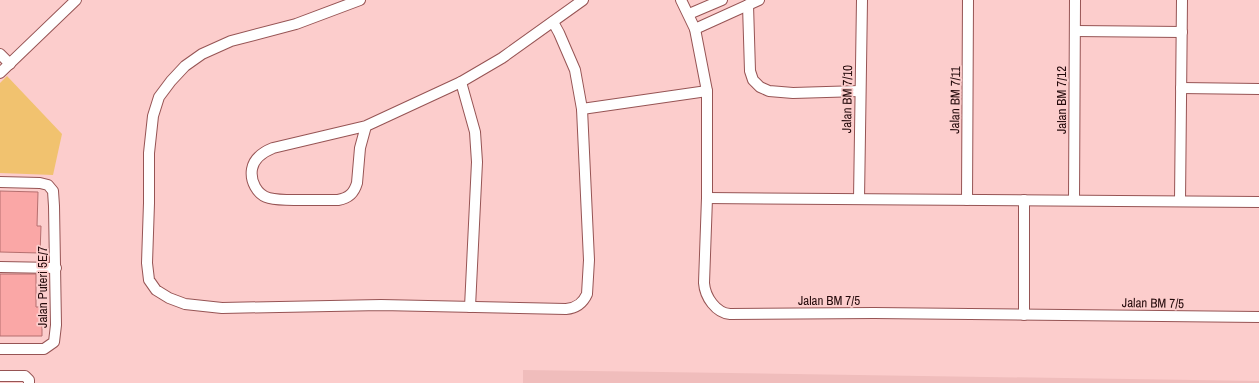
<svg xmlns="http://www.w3.org/2000/svg" width="1259" height="383" font-family="'Archivo Narrow',sans-serif">
<rect width="100%" height="100%" fill="#fccdcc"/>
<polygon fill="#f0bdbc" points="523,370 1259,381 1259,383 523,383"/>
<polygon fill="#f1c26f" points="7,76 62,134 53,175 0,173 0,83"/>
<g fill="#faa7a6" stroke="#b56f6f">
<polygon points="0,191 38,192 37,226 41,226 40,253 0,252"/>
<polygon points="0,274 36,274 36,307 42,307 42,336 0,336"/>
</g>
<g fill="none" stroke-linecap="round" stroke-linejoin="round">
<defs>
<g id="minor">
<path d="M360,0l-64,24 -65,17 -29,13 -17,12 -14,15 -12,16 -6,19 -4,37v50l-2,60 2,17 7,10 13,8 16,6 37,4 159,-3 185,4c11,-1 17,-6 21,-15l2,-34 -7,-151 -7,-39 -16,-37 -6,-11"/>
<path d="M681,0l14,29 12,62v107l-3,85c1,14 12,30 26,31l144,-1 385,4"/>
<polyline points="748,5 750,71 753,80 760,87 769,91 793,93 860,91"/>
<polyline points="689,14 722,0"/>
<polyline points="695,29 759,0"/>
<polyline points="1075,31 1182,32"/>
<polyline points="0,54 10,64"/>
<polyline points="0,73 76,0"/>
<polyline points="461,82 475,132 477,162 470,307"/>
<polyline points="1181,88 1259,89"/>
<polyline points="582,109 707,91"/>
<path d="M366,126l-6,22 -3,35c-3,10 -8,15 -19,17 -15,0 -29,0 -44,0 -8,0 -17,0 -25,-2 -12,-3 -19,-17 -17,-29 2,-11 11,-17 21,-21l93,-22 95,-44 41,-24 81,-58"/>
<polyline points="0,182 40,183 48,185 53,191 54,206 56,325 54,342 44,349 0,349"/>
<polyline points="707,198 1259,202"/>
<polyline points="859,199 862,0"/>
<polyline points="967,200 968,0"/>
<polyline points="1074,200 1075,0"/>
<polyline points="1180,201 1182,0"/>
<polyline points="0,267 56,268"/>
<polyline points="1024,315 1024,200"/>
<polyline points="0,376 25,376 29,380 29,383"/>
</g>
</defs>
<use href="#minor" stroke="#965454" stroke-width="12"/>
<use href="#minor" stroke="#fff" stroke-width="10"/>
</g>
<g text-anchor="middle" dominant-baseline="central" stroke-width="3.5" stroke-linejoin="round" paint-order="stroke">
<g font-size="13" fill="#240a0b" stroke="#fccdcc">
<text transform="translate(847 99) rotate(-89)">Jalan BM 7/10</text>
<text transform="translate(955 100) rotate(-89)">Jalan BM 7/11</text>
<text transform="translate(1061 100) rotate(-90)">Jalan BM 7/12</text>
<text transform="translate(42 287) rotate(-90)">Jalan Puteri 5E/7</text>
<text x="829" y="300">Jalan BM 7/5</text>
<text transform="translate(1153 303) rotate(1)">Jalan BM 7/5</text>
</g>
</g>
</svg>
